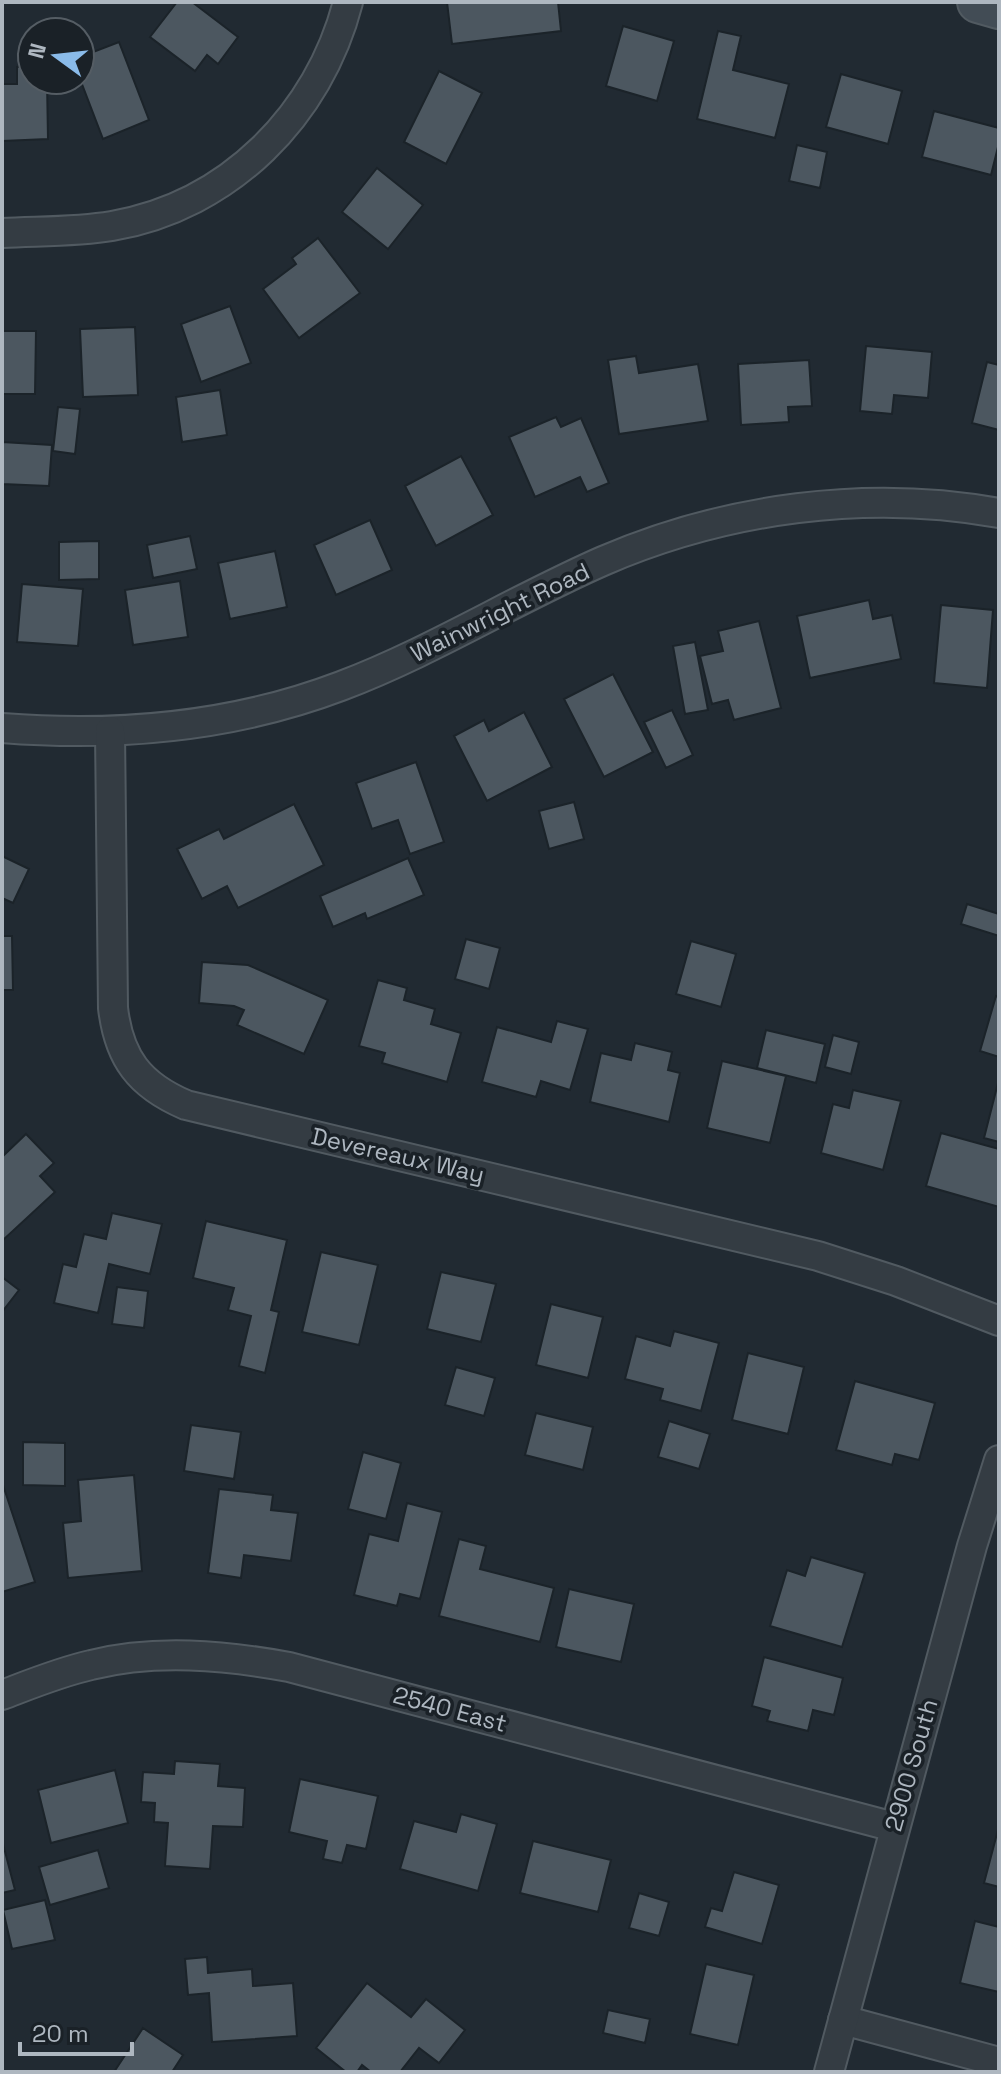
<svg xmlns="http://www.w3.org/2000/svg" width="1001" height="2074" font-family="'Space Grotesk',sans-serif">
<rect width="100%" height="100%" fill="#212a32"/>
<g fill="#4c5760" stroke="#1b2329" stroke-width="2">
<polygon points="177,2 192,2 238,37 218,64 207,55 195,71 150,37"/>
<polygon points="447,2 558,2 561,31 452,44"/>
<polygon points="623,26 674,41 657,101 606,86"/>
<polygon points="718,31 741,36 733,70 789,84 775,138 697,119"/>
<polygon points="119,42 149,120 103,139 80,79 80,57"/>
<polygon points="32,66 32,80 47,80 48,139 2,141 2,84 17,84 17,67"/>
<polygon points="439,71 482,93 446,164 404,142"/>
<polygon points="841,74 902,91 888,144 826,127"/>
<polygon points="934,111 999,128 999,143 991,175 922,157"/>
<polygon points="797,145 827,152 820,188 789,181"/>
<polygon points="377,168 423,205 388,249 342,212"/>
<polygon points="318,238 360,293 299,338 263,289 296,264 292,258"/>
<polygon points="230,306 251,363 201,382 181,324"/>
<polygon points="135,327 138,395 83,397 80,329"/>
<polygon points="2,331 36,331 35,394 2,394"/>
<polygon points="866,346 932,352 928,398 894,395 892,414 860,411"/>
<polygon points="636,356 639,373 698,364 708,421 619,434 608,360"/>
<polygon points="809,360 812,406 788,407 789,422 741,425 738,364"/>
<polygon points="987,362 999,365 999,430 972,423"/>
<polygon points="220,390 227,435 182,442 176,397"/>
<polygon points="58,407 80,409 75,454 53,451"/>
<polygon points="556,417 561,427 581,418 609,483 587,492 580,477 535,497 509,437"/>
<polygon points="2,442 52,445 49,486 2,484"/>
<polygon points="461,456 493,515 436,546 405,486"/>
<polygon points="370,520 392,570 336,595 314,545"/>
<polygon points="190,536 197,569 153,578 147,545"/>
<polygon points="99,541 99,579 59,580 59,542"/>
<polygon points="275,551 287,607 230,619 218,563"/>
<polygon points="180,581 188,637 133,645 125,590"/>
<polygon points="22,584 83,589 78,646 17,642"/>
<polygon points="869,600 873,619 892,615 901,659 810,678 797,616"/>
<polygon points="941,605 993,610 987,688 934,683"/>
<polygon points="759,621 781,708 734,720 728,700 712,704 700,656 723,651 718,631"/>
<polygon points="695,642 708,710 685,714 673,646"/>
<polygon points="613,674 653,752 604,777 564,699"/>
<polygon points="672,710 693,755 666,768 644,722"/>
<polygon points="524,712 552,767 487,801 454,736 484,720 489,731"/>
<polygon points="416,762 444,842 410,854 398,820 372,829 356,783"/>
<polygon points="574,802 584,839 549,849 539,811"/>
<polygon points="294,804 324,865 238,908 227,886 202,899 177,849 219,829 224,839"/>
<polygon points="2,856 29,869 13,903 2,898"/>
<polygon points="408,858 424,895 367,919 365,913 333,927 320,896"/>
<polygon points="967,904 999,914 999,936 961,924"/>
<polygon points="2,936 12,936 13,990 2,990"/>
<polygon points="466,939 500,948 489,989 455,979"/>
<polygon points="691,941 736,954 721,1007 676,994"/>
<polygon points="202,962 248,965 328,1000 304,1054 237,1025 244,1010 234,1006 199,1003"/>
<polygon points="378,980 407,988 404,1000 435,1009 431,1024 461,1033 447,1082 382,1063 385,1053 359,1046"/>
<polygon points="996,996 999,997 999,1057 980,1051"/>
<polygon points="557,1021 588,1029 570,1090 541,1081 536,1097 482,1082 497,1027 551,1042"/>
<polygon points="766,1030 825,1044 816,1083 757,1068"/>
<polygon points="833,1035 859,1042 851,1074 825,1067"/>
<polygon points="635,1043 672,1052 668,1070 680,1073 669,1122 590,1102 601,1053 631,1060"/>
<polygon points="722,1061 786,1076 770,1143 707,1128"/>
<polygon points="999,1079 999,1142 984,1138"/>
<polygon points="853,1090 901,1101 883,1170 821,1153 833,1104 849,1108"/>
<polygon points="941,1133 999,1149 999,1207 926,1186"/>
<polygon points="26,1134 54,1163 40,1176 55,1192 2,1241 2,1157"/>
<polygon points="112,1213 162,1224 150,1274 109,1264 98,1313 54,1303 63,1264 76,1267 84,1234 106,1239"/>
<polygon points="206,1221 287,1240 271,1310 279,1312 265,1373 239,1366 251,1316 228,1310 234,1288 193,1278"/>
<polygon points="321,1252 378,1265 359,1345 302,1332"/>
<polygon points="441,1272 496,1284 481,1342 427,1329"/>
<polygon points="2,1277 19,1290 2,1312"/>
<polygon points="117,1287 148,1291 144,1328 112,1324"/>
<polygon points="551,1304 603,1317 588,1378 536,1365"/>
<polygon points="674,1331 719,1343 701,1411 660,1400 663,1389 625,1379 636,1336 670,1346"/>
<polygon points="748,1353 804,1367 788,1434 732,1420"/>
<polygon points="456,1367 495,1378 484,1416 445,1405"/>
<polygon points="855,1381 935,1403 919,1460 895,1454 892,1465 836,1450"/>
<polygon points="536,1413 593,1427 583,1470 525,1455"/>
<polygon points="669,1421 710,1434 699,1469 658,1457"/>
<polygon points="191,1425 241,1432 234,1479 184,1471"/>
<polygon points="23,1442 65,1443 65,1486 23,1485"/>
<polygon points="363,1452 401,1463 386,1519 348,1509"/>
<polygon points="134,1475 142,1571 68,1578 63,1523 81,1521 78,1480"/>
<polygon points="2,1482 35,1582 2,1592"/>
<polygon points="219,1489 273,1495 271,1510 298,1513 291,1561 244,1555 241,1578 208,1573"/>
<polygon points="407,1503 442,1512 420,1599 400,1594 397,1606 354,1595 369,1534 398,1541"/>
<polygon points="459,1539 486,1546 480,1569 554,1588 540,1642 439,1616"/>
<polygon points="811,1557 865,1573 842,1647 770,1626 787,1570 805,1576"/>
<polygon points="569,1589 634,1604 621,1662 556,1647"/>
<polygon points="764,1657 843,1678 834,1715 813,1710 808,1731 767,1721 770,1711 752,1706"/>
<polygon points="175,1761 220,1764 218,1786 245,1788 243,1827 213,1826 210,1869 165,1866 168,1823 154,1822 155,1803 141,1802 143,1772 174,1774"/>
<polygon points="115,1770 128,1823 51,1843 38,1790"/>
<polygon points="300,1779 378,1796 366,1849 347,1845 342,1863 323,1859 327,1841 289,1832"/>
<polygon points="461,1814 497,1824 478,1891 400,1869 414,1821 456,1832"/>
<polygon points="999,1826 999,1887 984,1883"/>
<polygon points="2,1840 15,1890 2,1893"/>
<polygon points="533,1841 611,1860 598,1912 520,1893"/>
<polygon points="98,1850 109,1888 50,1905 39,1867"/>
<polygon points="734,1872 779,1885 762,1944 705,1927 711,1908 722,1911"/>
<polygon points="639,1893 669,1902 659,1936 629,1928"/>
<polygon points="45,1900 55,1940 12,1949 3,1910"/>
<polygon points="975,1921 999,1927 999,1992 960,1983"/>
<polygon points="207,1957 208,1973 252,1969 253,1986 293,1983 297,2036 212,2042 209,1993 188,1995 185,1959"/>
<polygon points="706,1964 754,1975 738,2045 690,2034"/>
<polygon points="367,1983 411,2017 426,1999 465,2030 439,2063 419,2048 400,2072 371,2072 362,2065 357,2072 346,2072 316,2048"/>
<polygon points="608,2010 650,2019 645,2043 603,2033"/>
<polygon points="143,2028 183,2055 172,2072 114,2072"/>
</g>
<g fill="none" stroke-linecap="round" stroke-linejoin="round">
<defs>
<g id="street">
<path d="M2,233c37,-2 74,-1 110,-7 117,-20 207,-111 236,-224"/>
<path d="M2,728c114,9 231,-1 339,-42 90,-34 173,-86 262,-125 123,-53 264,-72 396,-48"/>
<path d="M110,731l3,277c6,50 26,77 73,97l632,151 78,25 103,40"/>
<path d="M2,1695c29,-11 58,-23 89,-30 64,-16 133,-10 198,2l605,160"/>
<polyline points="843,2020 999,2062"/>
<polyline points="829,2072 972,1546 999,1460"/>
</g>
<polyline id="secondary" points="978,2 999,8"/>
</defs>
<use href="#street" stroke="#515a61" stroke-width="32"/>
<use href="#secondary" stroke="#515a61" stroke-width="44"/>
<use href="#street" stroke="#343c43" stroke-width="28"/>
<use href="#secondary" stroke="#424c55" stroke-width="40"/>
</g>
<g text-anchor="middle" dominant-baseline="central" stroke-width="7" stroke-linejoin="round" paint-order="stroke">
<g font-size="24" fill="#aeb7c0" stroke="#1a2127">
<text transform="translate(500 612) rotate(-26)">Wainwright Road</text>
<text transform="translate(398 1155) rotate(13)">Devereaux Way</text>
<text transform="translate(450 1709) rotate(15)">2540 East</text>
<text transform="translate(911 1765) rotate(-74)">2900 South</text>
</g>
</g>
<rect width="1001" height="2074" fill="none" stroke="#aeb7c0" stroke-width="8"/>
<g transform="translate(56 56) rotate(285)"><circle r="38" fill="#1a2127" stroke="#555d64" stroke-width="2"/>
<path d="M0-6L14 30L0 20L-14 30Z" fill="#8abbe9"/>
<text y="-12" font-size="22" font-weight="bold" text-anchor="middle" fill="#aeb7c0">N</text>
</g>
<path d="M20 2042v12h112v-12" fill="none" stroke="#aeb7c0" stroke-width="4"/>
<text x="32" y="2042" font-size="24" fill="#aeb7c0" stroke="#1a2127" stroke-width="6" paint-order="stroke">20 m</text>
</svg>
